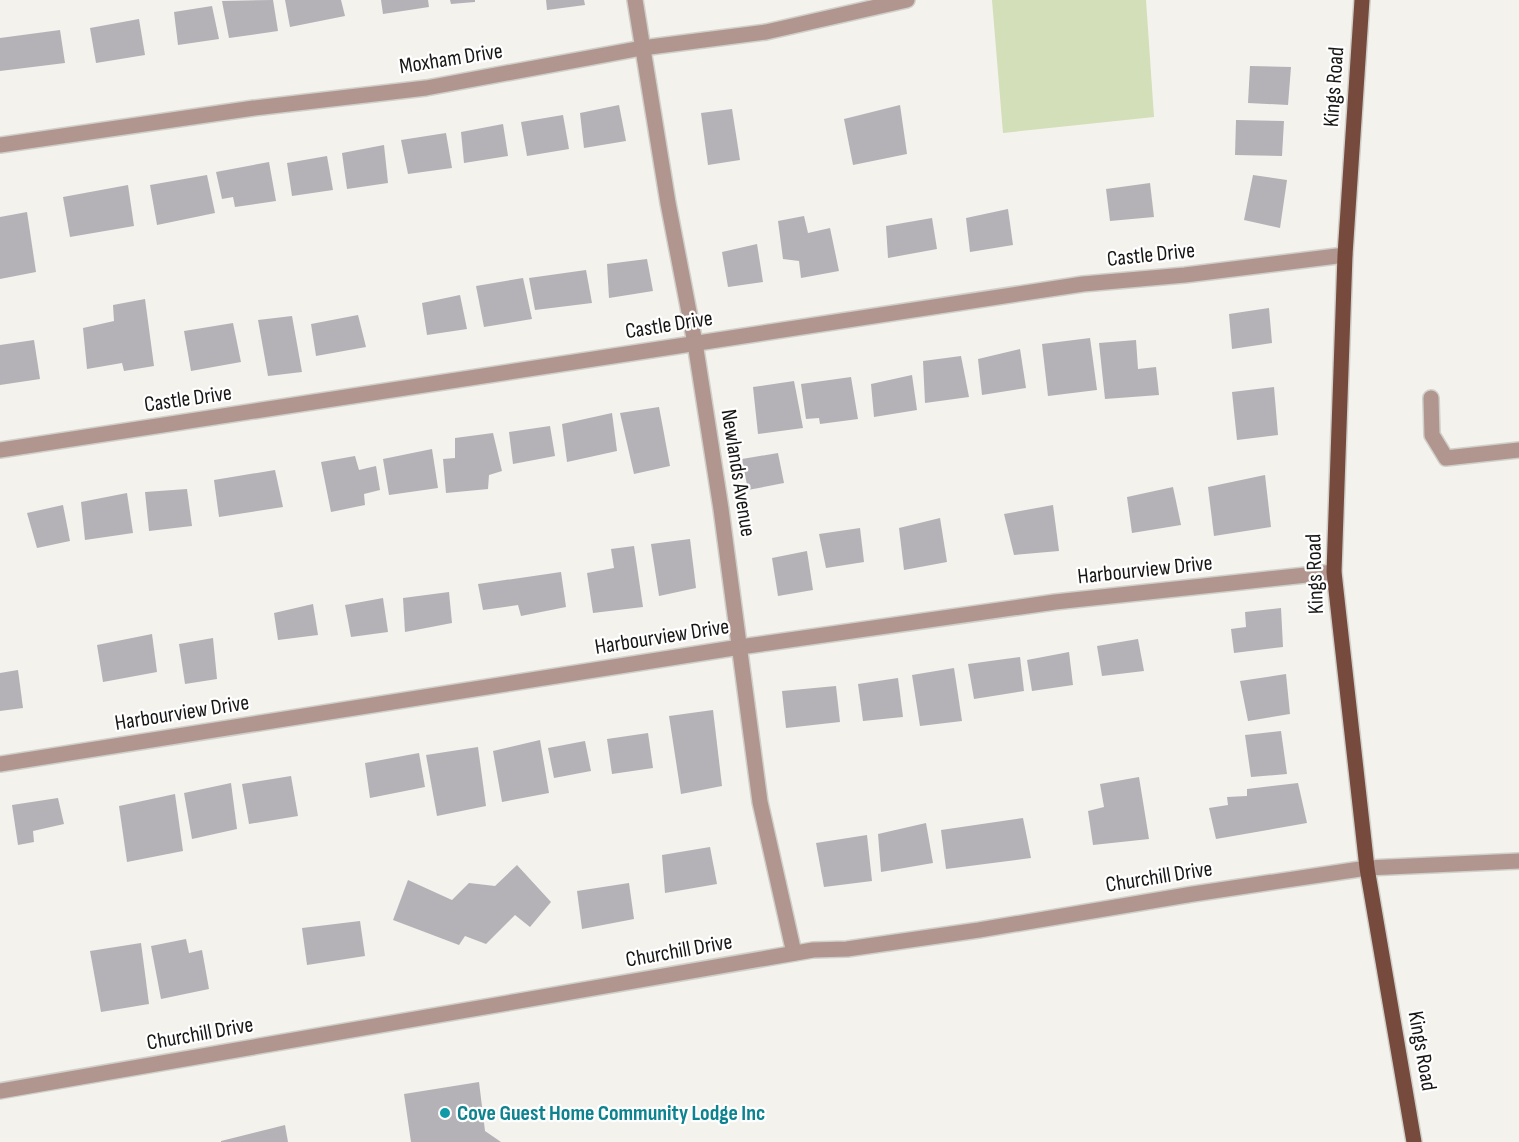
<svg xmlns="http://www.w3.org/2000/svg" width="1519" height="1142" font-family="'Sofia Sans Condensed',sans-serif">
<rect width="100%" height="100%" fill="#f4f2ed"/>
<polygon fill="#d2dfb9" points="992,0 1146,0 1154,117 1003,133"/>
<g fill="#b4b2b6">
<polygon points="273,0 278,31 229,38 222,1"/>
<polygon points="285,0 341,0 345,16 290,27"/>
<polygon points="381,0 428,0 429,7 383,14"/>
<polygon points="450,0 475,0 475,2 451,4"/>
<polygon points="546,0 584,0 585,5 547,10"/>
<polygon points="212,6 219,39 178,45 174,12"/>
<polygon points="139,19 145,55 96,63 90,28"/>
<polygon points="60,30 65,63 0,71 0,38"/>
<polygon points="1250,66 1291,67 1288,105 1248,103"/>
<polygon points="619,105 626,141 584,148 580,113"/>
<polygon points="900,105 907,154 853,165 844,119"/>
<polygon points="732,109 740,160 708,165 701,113"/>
<polygon points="563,115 569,149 527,156 521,122"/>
<polygon points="1236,120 1284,121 1282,156 1235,155"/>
<polygon points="503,124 508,156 464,163 461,132"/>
<polygon points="446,133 452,168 408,174 401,140"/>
<polygon points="384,145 388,183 347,189 342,153"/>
<polygon points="327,156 333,190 292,196 287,163"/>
<polygon points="269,162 276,201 235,207 233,197 222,199 216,172"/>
<polygon points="207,175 215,213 157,225 150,185"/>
<polygon points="1253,175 1287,180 1280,228 1244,220"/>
<polygon points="1150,183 1154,217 1110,221 1106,189"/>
<polygon points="128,185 134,226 70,237 63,197"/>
<polygon points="1008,209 1013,245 970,252 966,218"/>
<polygon points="27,212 36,272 0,279 0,217"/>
<polygon points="804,216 808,233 830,228 839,271 801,278 799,261 783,259 778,221"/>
<polygon points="932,218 937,249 888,258 886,226"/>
<polygon points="757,244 763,282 728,287 722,252"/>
<polygon points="647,259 653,291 609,298 607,264"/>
<polygon points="586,270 592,303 535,310 529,278"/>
<polygon points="523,278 532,319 484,327 476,286"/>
<polygon points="460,295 467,329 427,335 422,303"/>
<polygon points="145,299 154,366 124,371 122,363 87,369 83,328 114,321 113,305"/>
<polygon points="1269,308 1272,343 1232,349 1229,314"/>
<polygon points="358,315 366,347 316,356 311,324"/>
<polygon points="292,316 302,372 268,376 258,320"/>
<polygon points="233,323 241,362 191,371 184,331"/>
<polygon points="1090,338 1097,390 1048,396 1042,344"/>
<polygon points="34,340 40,379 0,385 0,345"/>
<polygon points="1136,340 1138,369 1156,367 1159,395 1105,399 1099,343"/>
<polygon points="1020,349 1026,388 982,395 978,359"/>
<polygon points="961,356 969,397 925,403 923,361"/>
<polygon points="912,375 917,410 874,417 871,384"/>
<polygon points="851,377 858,419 820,424 819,418 806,419 801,384"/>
<polygon points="794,381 803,428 758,434 753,387"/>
<polygon points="1274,387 1278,435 1237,440 1232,392"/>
<polygon points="659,407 670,466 634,474 620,413"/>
<polygon points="612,413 617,451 567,462 562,424"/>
<polygon points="550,426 555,456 513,464 509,432"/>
<polygon points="493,433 502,471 489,475 488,489 446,493 443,459 455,458 455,438"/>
<polygon points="432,449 438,488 389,495 383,459"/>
<polygon points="778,453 784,483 748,490 742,459"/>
<polygon points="355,456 359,470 376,466 380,490 364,494 365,505 331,512 321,462"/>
<polygon points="275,470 283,507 219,517 214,480"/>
<polygon points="1265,475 1271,527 1214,536 1208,487"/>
<polygon points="1173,487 1181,525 1132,533 1127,497"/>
<polygon points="187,489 192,526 149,531 145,492"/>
<polygon points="127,493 133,533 85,540 81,502"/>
<polygon points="63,505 70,541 37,548 27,513"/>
<polygon points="1053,505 1059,551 1014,555 1004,514"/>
<polygon points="940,518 947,562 904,570 899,528"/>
<polygon points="860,528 864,562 826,568 819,534"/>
<polygon points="690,539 696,588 659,596 651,544"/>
<polygon points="634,546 643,607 593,613 587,573 614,568 611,549"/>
<polygon points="807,551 813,590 778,596 772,558"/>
<polygon points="561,572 566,607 521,616 518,605 483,610 478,584"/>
<polygon points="449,592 452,623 405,632 403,598"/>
<polygon points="383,598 388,632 351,637 345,605"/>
<polygon points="313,604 318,635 278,640 274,613"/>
<polygon points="1281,608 1283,647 1234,653 1231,629 1246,627 1245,612"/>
<polygon points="152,634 157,672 103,682 97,645"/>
<polygon points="213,638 217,679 185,684 179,644"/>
<polygon points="1138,639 1144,671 1102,676 1097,646"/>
<polygon points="1069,652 1073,685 1032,691 1027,660"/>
<polygon points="1020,657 1024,691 974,699 968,664"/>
<polygon points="954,668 962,721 920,726 912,675"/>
<polygon points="18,670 23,708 0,711 0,673"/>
<polygon points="1286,674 1290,714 1248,721 1240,681"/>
<polygon points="898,678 903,717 863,721 858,684"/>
<polygon points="836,686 840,722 786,728 782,691"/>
<polygon points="713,710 722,786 681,794 669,716"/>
<polygon points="1281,731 1287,774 1251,777 1245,735"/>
<polygon points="648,733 653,768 612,774 607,739"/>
<polygon points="540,740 549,793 502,802 493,751"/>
<polygon points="585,741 591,771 554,778 548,748"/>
<polygon points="478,747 486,806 437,816 426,755"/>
<polygon points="419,753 425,787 370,798 365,763"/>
<polygon points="291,776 298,816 249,824 242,784"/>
<polygon points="1139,777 1149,839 1093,845 1088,811 1104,807 1100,784"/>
<polygon points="231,783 237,829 192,839 184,793"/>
<polygon points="1298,783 1307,823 1216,839 1209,808 1228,805 1227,797 1247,796 1247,789"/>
<polygon points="175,794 183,851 127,862 119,806"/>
<polygon points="58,798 64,824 33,831 34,842 18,845 12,805"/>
<polygon points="1023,818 1031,858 946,869 941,830"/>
<polygon points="926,823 933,863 881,872 878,834"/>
<polygon points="867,835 872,881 824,887 816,843"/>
<polygon points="710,847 717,884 665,893 662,855"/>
<polygon points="517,865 551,902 530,927 515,915 486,944 465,936 459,945 393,920 408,880 452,900 469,883 495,886"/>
<polygon points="629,883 634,919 582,929 577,891"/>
<polygon points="360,921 365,956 307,965 302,928"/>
<polygon points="186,939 189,953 202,950 209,989 161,999 151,946"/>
<polygon points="141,943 149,1004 101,1012 90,951"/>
<polygon points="479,1082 485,1131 501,1142 411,1142 404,1094"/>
<polygon points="285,1125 288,1142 221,1142 221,1141"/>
</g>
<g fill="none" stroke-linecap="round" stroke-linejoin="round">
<defs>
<g id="minor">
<polyline points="635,0 668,203 695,343 721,509 760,802 794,953"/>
<polyline points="0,145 254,108 426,88 642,48 766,32 907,0"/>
<polyline points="1431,398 1432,435 1446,458 1519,450"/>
<polyline points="0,450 1083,284 1185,275 1345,255"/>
<polyline points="0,764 740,647 1055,602 1334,572"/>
<polyline points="0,1091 813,950 847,949 979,930 1193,894 1367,868 1519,861"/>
</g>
<polyline id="major" points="1362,0 1345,255 1334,572 1367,868 1414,1142"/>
</defs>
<use href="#minor" stroke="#d1cfca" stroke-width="18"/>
<use href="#major" stroke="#d1cfca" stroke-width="18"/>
<use href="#minor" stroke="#b0968e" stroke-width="15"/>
<use href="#major" stroke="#764b3e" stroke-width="15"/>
</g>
<circle fill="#0f9aa8" stroke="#fff" stroke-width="2" cx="445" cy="1113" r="6"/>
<g text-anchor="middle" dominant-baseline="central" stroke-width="4.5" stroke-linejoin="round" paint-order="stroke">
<g font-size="22" fill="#171615" stroke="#fff">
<text transform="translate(451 59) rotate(-9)">Moxham Drive</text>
<text transform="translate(1334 87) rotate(-86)">Kings Road</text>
<text transform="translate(1151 255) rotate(-6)">Castle Drive</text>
<text transform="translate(669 325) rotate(-9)">Castle Drive</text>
<text transform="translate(188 399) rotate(-8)">Castle Drive</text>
<text transform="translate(738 473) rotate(81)">Newlands Avenue</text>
<text transform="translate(1145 570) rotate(-6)">Harbourview Drive</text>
<text transform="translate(1315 574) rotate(-92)">Kings Road</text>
<text transform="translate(662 637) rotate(-9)">Harbourview Drive</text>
<text transform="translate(182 713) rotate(-9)">Harbourview Drive</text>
<text transform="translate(1159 877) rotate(-9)">Churchill Drive</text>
<text transform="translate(679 951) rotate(-10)">Churchill Drive</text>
<text transform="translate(200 1034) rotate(-10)">Churchill Drive</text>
<text transform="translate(1422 1051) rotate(80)">Kings Road</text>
</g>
<g font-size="22" font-weight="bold" fill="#0d838f" stroke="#fff" text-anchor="start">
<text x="457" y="1113">Cove Guest Home Community Lodge Inc</text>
</g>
</g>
</svg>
